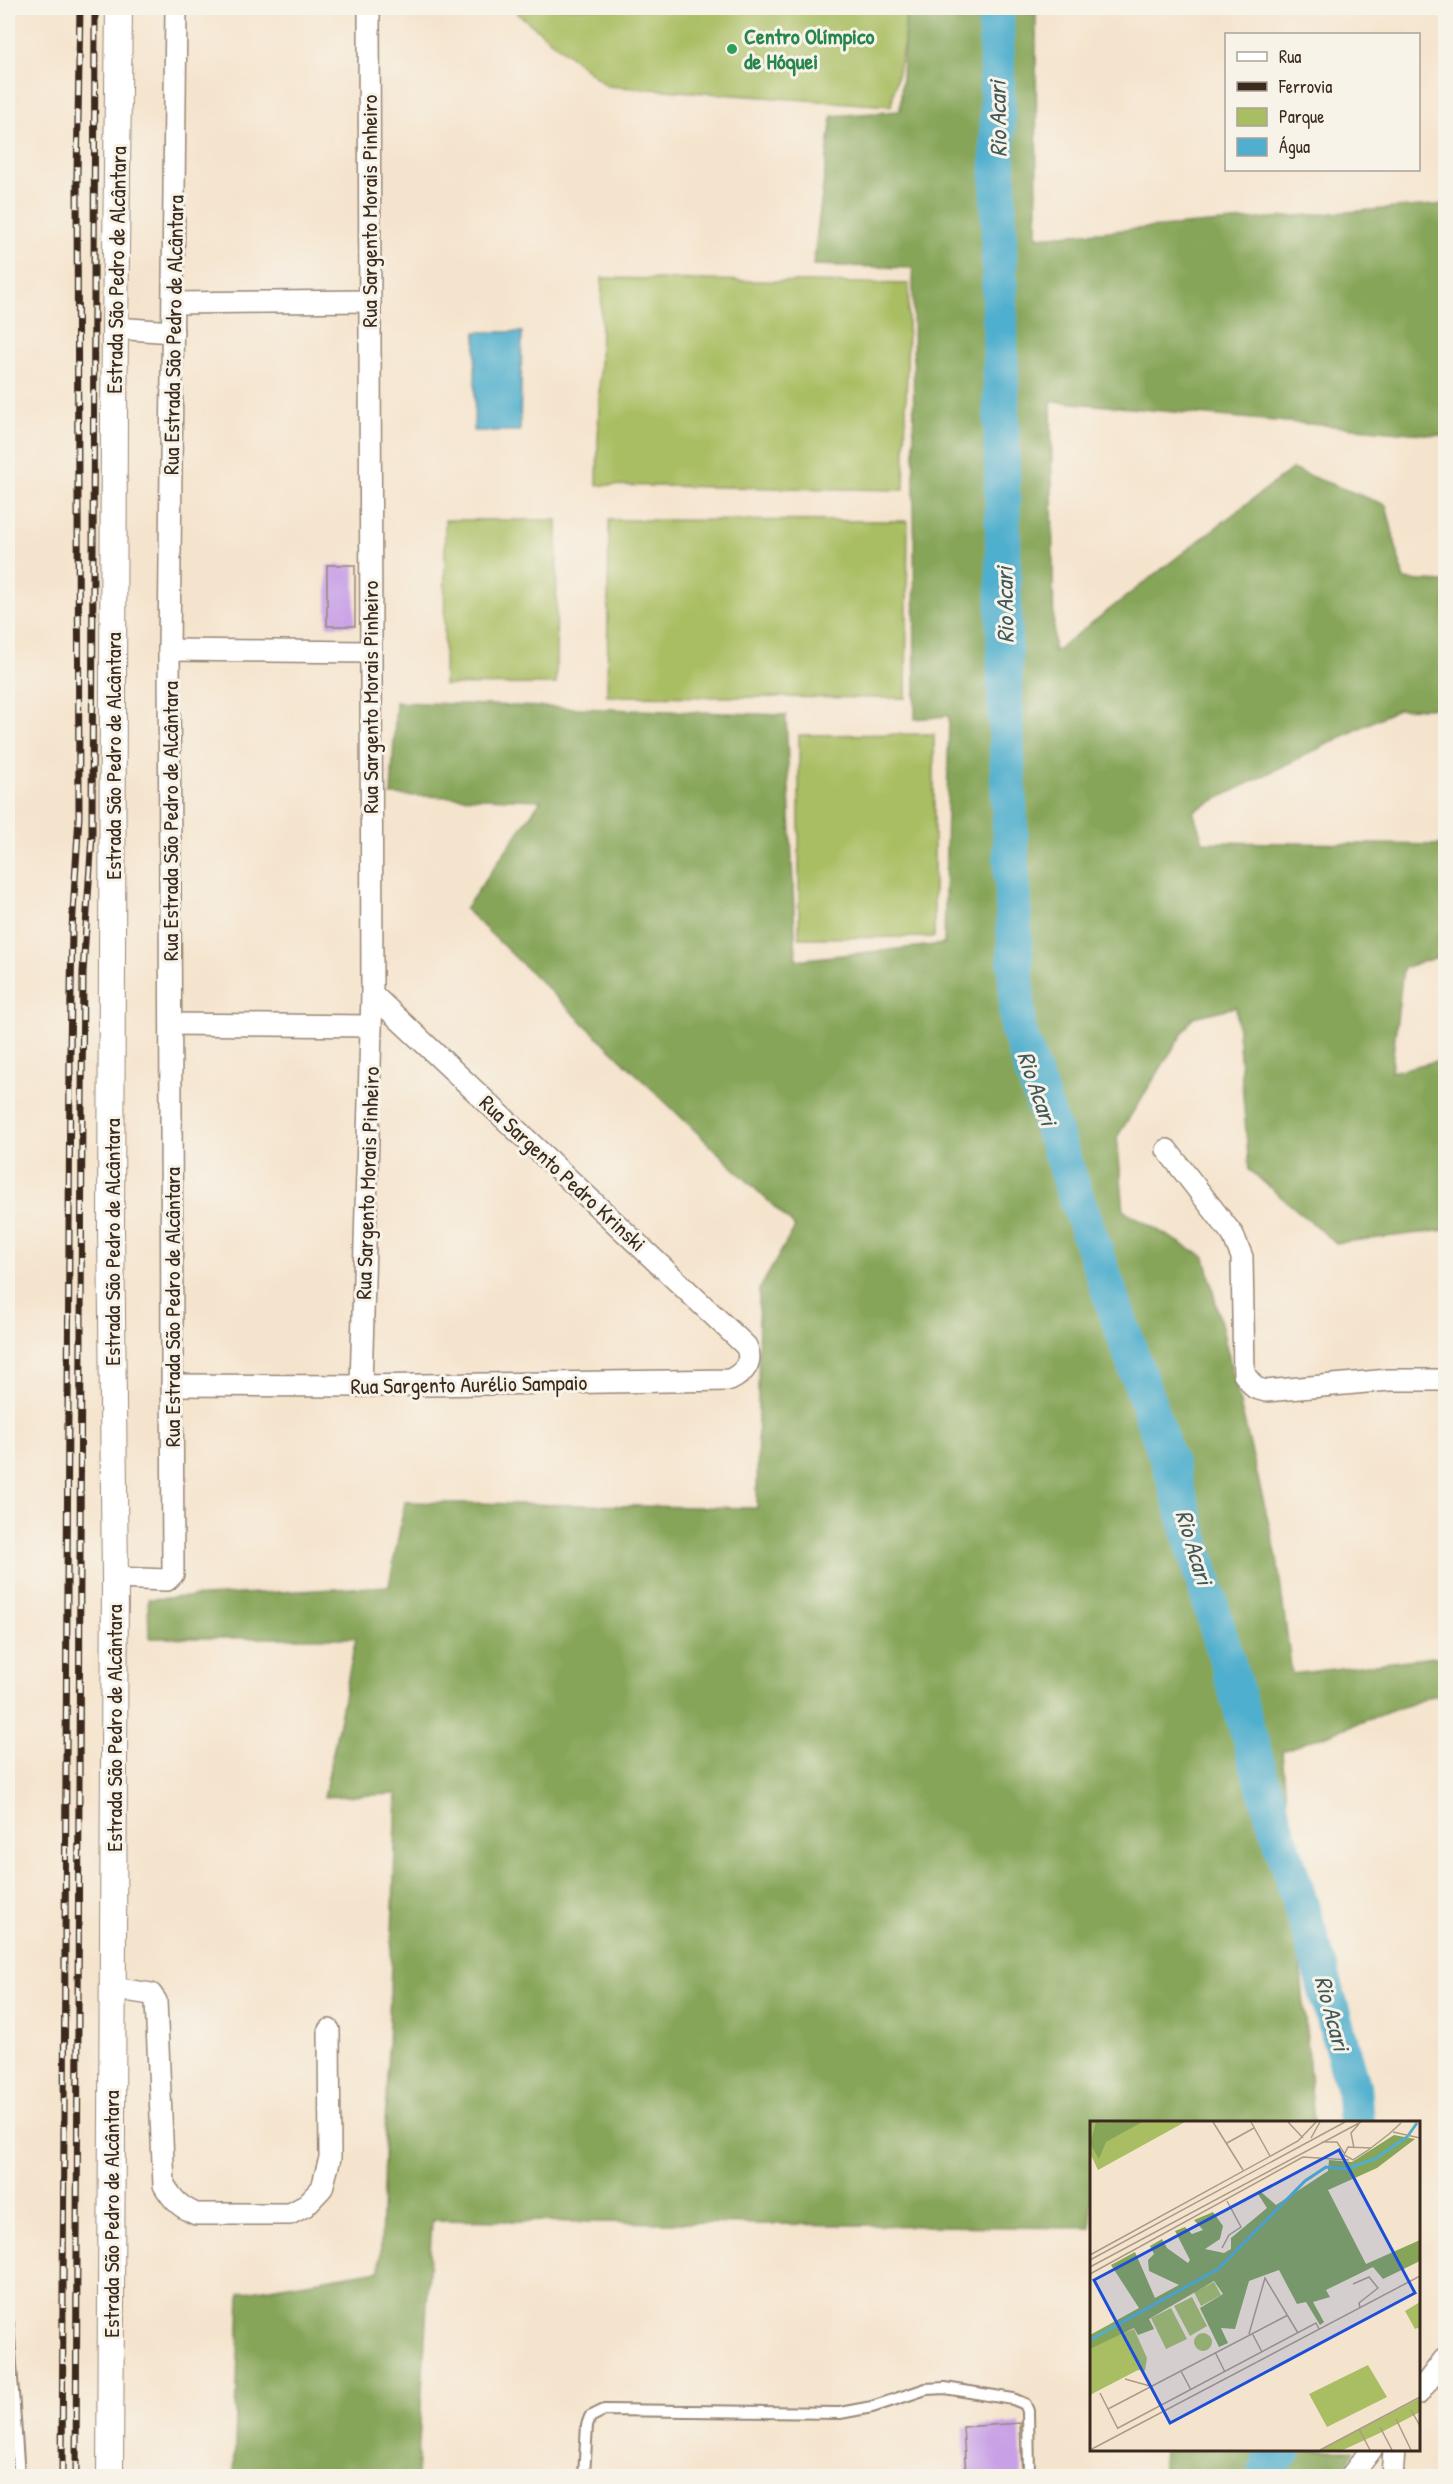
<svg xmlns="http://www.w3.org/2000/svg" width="1453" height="2484" font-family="'Patrick Hand',sans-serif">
<rect width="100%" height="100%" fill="#f7f3e8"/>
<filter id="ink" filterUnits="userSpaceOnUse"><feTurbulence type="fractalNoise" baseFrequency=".0167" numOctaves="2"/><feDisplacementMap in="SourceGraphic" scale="12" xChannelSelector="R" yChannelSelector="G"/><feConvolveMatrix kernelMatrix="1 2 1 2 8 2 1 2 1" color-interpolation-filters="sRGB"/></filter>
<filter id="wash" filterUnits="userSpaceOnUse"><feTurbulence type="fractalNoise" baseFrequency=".008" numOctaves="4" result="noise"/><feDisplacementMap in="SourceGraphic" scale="24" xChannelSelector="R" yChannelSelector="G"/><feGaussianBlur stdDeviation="1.35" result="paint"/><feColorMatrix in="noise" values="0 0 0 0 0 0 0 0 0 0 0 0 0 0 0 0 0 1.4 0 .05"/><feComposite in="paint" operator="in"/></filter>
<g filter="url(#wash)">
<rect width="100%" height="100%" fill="#f5e4cd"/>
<g fill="#a9be62" stroke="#727440" stroke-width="1.5">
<polygon points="521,8 911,8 891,106 607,86 517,13"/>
<polygon points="602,278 909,284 904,490 597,485"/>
<polygon points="445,520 557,520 556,684 444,685"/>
<polygon points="609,520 908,521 906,698 607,696"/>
<polygon points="934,734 934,937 799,938 799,735"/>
</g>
<g fill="#86a558" stroke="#60683b" stroke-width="1.5">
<polygon points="906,8 1036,8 1037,237 1445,204 1445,436 1051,401 1054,652 1292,469 1386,505 1404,580 1445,582 1445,707 1398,709 1193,811 1203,842 1445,845 1445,955 1403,968 1391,1072 1445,1059 1445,1230 1336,1243 1249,1170 1236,1007 1193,1017 1117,1137 1124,1211 1205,1257 1277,1558 1292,1674 1441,1656 1441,1693 1282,1751 1314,2122 1092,2122 1091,2228 432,2220 417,2476 234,2476 240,2293 380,2270 397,1794 324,1797 356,1638 149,1638 148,1599 389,1586 405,1502 757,1508 759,1290 795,1227 465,909 541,800 391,795 396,702 786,715 796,960 944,944 949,716 915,719 913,268 813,265 832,116 900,111"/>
<polygon points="1164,2450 1355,2450 1338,2476 1162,2476"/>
</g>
<polygon fill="#50afce" stroke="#466c76" stroke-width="1.5" points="476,332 522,332 520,431 474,431"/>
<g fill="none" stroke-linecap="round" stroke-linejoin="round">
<g stroke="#50afce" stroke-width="36">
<polyline points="996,8 1005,696 1018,1030 1171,1469 1261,1777 1316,1954 1353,2086 1356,2122"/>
<polyline points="1265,2476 1270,2462 1284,2450"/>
</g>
</g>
<g id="blocks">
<g fill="#c8a0e6">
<rect x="327" y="565" width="28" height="61"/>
<polygon points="1020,2423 1022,2476 966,2476 963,2427"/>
</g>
</g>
</g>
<g filter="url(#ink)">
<use href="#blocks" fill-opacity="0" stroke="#988776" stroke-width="1.5"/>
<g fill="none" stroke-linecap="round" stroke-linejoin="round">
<defs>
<g id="service">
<polyline points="8,2323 19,2476"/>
<polyline points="584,2476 587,2425 590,2417 604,2410 840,2413 872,2407 926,2389 945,2388 1013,2399 1025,2404 1028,2411 1029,2476"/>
</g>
<g id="minor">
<polyline points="173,303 370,301"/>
<polyline points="115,328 173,332"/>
<polyline points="169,650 370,652"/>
<polyline points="171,1024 371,1026"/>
<polyline points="1167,1150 1233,1235 1242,1257 1244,1374 1255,1388 1266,1391 1389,1380 1446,1380"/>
<path d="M172,1385l189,1 369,-6c14,-7 24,-18 16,-34l-374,-352"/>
<polyline points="361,1386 372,994 369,8"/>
<polyline points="115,1578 167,1580 173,1574 169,650 176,8"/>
<path d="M112,1988l39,6 5,7 8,184c9,15 16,22 32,29h94l15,-8 17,-18 8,-30 -1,-128"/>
<polyline points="1418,2394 1446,2357"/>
<polyline points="1351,2476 1371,2450"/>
<polyline points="1392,2476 1394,2450"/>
</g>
<polyline id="tertiary" points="110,2476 115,1578 111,1228 114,414 119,8"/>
</defs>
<use href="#service" stroke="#988776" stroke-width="14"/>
<use href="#minor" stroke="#988776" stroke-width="24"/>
<use href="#tertiary" stroke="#988776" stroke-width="28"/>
<use href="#service" stroke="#fff" stroke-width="10"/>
<use href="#minor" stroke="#fff" stroke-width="21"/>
<use href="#tertiary" stroke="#fff" stroke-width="26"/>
<defs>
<g id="rail">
<polyline points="62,2476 70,1055 72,929 79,816 77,175 80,8"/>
<polyline points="76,2476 82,1101 83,972 92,836 95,8"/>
</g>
</defs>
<use href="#rail" stroke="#3b2a1e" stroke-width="7"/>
<use href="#rail" stroke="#f7f3e8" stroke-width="4.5" stroke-dasharray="14" stroke-linecap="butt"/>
</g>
</g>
<circle fill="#2e9e5b" stroke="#f7f3e8" stroke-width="2" cx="732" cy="49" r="6"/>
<g text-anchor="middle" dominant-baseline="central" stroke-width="6" stroke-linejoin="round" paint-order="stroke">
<g font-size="22" font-weight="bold" fill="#27864d" stroke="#f7f3e8" text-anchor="start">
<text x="744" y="36">Centro Olímpico<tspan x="744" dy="25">de Hóquei</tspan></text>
</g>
<g font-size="22" fill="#3b2a1e" stroke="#f7f3e8">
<text transform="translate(369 211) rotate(-90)">Rua Sargento Morais Pinheiro</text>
<text transform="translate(116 270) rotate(-89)">Estrada São Pedro de Alcântara</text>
<text transform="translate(173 335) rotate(-89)">Rua Estrada São Pedro de Alcântara</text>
<text transform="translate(370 697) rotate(-90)">Rua Sargento Morais Pinheiro</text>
<text transform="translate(113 756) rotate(-90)">Estrada São Pedro de Alcântara</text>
<text transform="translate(170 821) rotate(-90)">Rua Estrada São Pedro de Alcântara</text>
<text transform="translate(563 1173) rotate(43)">Rua Sargento Pedro Krinski</text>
<text transform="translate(367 1183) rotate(-88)">Rua Sargento Morais Pinheiro</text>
<text transform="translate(112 1242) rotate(-90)">Estrada São Pedro de Alcântara</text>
<text transform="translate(172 1307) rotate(-90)">Rua Estrada São Pedro de Alcântara</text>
<text transform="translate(469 1384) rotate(-1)">Rua Sargento Aurélio Sampaio</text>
<text transform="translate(114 1728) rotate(-90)">Estrada São Pedro de Alcântara</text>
<text transform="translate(111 2214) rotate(-90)">Estrada São Pedro de Alcântara</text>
</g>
<g font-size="24" font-style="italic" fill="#42595c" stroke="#f7f3e8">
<text transform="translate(997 119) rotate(-91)">Rio Acari</text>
<text transform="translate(1004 605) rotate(-91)">Rio Acari</text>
<text transform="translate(1038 1088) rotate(71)">Rio Acari</text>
<text transform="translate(1195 1547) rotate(73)">Rio Acari</text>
<text transform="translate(1333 2013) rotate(75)">Rio Acari</text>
</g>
</g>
<g transform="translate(1090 2121)">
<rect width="330" height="330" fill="#f5e4cd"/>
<path d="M0,1h95l-87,48 -8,-17zM124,161l7,13 -20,11 -7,-14zM102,176l15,29 -17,10 -16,-30zM330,181v25l-5,2 -10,-18zM81,187l16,31 -21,10 -15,-31zM44,208l13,29 -2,13 -7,-1 -48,25v-49zM104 221a9 9 0 1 1 18 0a9 9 0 1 1-18 0ZM278,244l19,32 -60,30 -18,-33zM330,277v14l-38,20 -39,18h-23z" fill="#a9be62"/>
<path d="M6,1l4,1 42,-1 -36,20 -7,17 -9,-15zM304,14l21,4 -38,29 -49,22 38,74 54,-24v21l-37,18 -10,-12 -47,23 4,7 -17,5 11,20 -4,3 -14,-23 -9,2 -18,-34 -30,11 -14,48 -14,-1 7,15 -9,4 -19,-39 23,-14 -9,-13 -65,38 5,10 -16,6 -4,-7 -44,21v-14l49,-27 -28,-43 24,-13 20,46 24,-13 -30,-14 -1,-11 6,-6 -4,-8 12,-7 5,9 21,15 2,-3 -15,-29 10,-4 7,7 11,-4 -9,-10 19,-8 10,14 -3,13 -15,10 19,4 7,-4v-11l36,-30 -9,-14 3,-2 15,13 52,-34 1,-11 23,2z" fill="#86a558"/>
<path fill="none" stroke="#50afce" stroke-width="3" d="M0,219l128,-71 87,-88 21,-14 20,2 29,-10 32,-22 10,-14"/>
<path fill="none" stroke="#ab9a87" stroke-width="1.5" d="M123,1l30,48M161,1l19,34M198,1l15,16M303,11l27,6M221,17l9,-16M232,21h15l7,11M137,22l27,-15M264,27l-3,-15 8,-9M281,27l-23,-1 -4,8 9,5 14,-9 22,-17 12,-11M132,127l7,-13 12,-8 -14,-26M0,134l208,-114 18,-19M0,139l255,-138M0,146l271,-145M0,153l213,-117 46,3M263,163l16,-7 9,11 -19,15 1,5M162,212l10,19M159,213l16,-56 33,55M125,231l10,20M91,250l10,19M35,258l25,7M10,272l18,36M18,288l180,-94M321,289l9,16M306,298l15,31M290,306l12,23M28,307l198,-105 3,6M269,308l11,21M0,329l330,-174M230,329l100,-53"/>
<path fill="#1d4ed8" fill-opacity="0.15" stroke="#1d4ed8" stroke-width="3" d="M249,29l76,143 -245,130 -76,-143z"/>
<rect width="330" height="330" fill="none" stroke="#3b2a1e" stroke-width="3"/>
</g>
<rect width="1453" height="2484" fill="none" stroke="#f7f3e8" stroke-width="30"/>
<rect x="1225" y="33" width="195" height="138" fill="#f7f3e8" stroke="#aca397" stroke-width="1.5"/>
<rect x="1237" y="52" width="30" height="9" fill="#ffffff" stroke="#aca397" stroke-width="1.5"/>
<text x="1279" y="63" font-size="18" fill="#3b2a1e">Rua</text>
<rect x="1237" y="82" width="30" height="9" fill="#3b2a1e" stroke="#aca397" stroke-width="1.5"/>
<text x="1279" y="93" font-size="18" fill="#3b2a1e">Ferrovia</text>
<rect x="1237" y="108" width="30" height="18" fill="#a9be62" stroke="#aca397" stroke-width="1.5"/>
<text x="1279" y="123" font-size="18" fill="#3b2a1e">Parque</text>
<rect x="1237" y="138" width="30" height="18" fill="#50afce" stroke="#aca397" stroke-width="1.5"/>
<text x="1279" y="153" font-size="18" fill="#3b2a1e">Água</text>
</svg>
